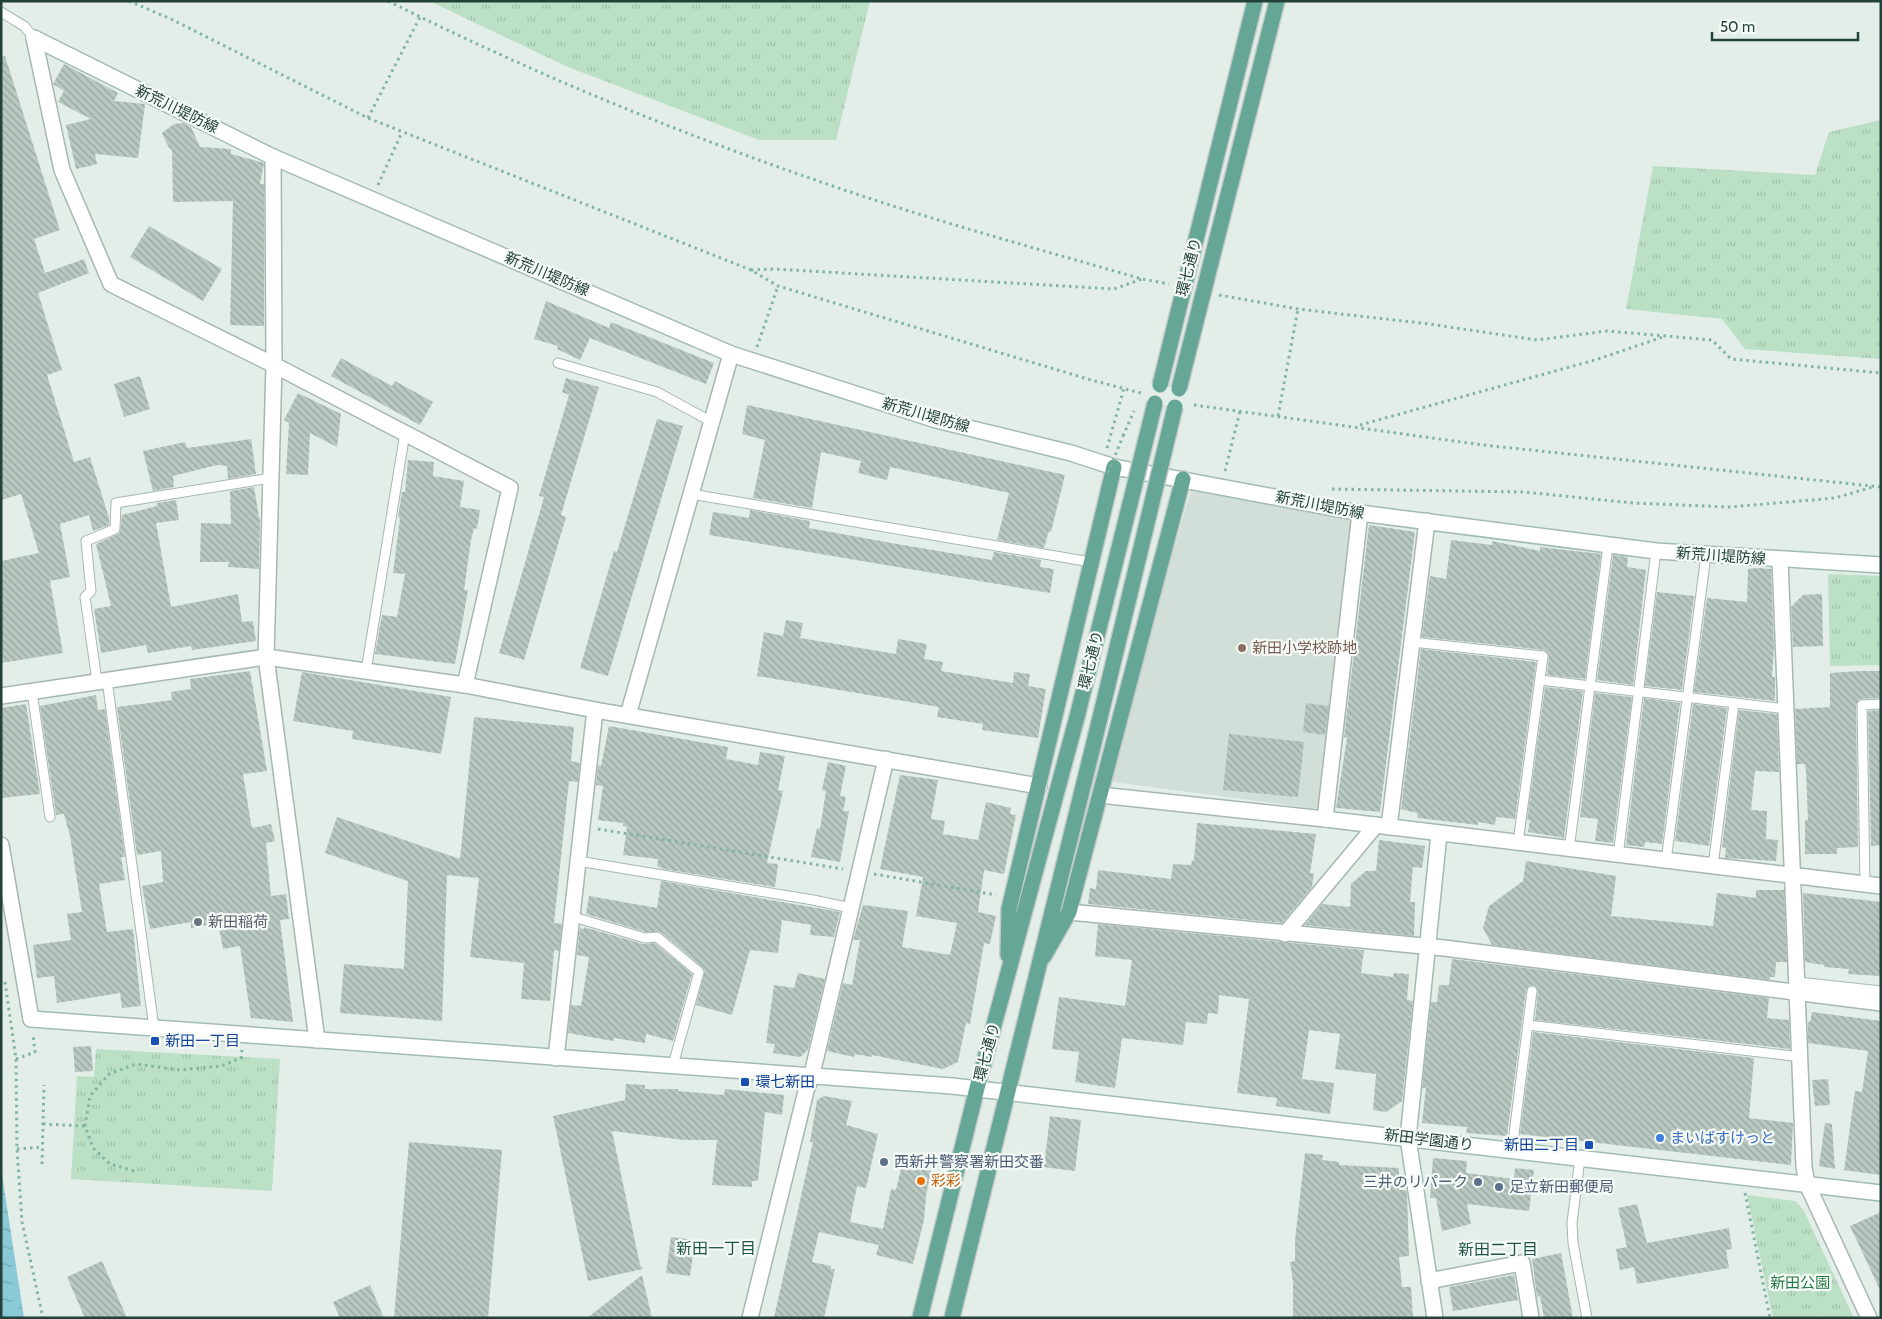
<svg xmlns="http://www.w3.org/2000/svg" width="1882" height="1319" font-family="Cabin,'Noto Sans JP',sans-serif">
<defs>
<pattern id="grass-tufts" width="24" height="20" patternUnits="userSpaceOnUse" patternTransform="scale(1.25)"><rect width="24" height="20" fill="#bbe0c5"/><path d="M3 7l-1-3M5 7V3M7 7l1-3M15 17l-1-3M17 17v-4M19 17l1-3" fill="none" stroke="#a0c1aa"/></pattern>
<pattern id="water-ripples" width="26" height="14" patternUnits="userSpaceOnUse" patternTransform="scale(1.25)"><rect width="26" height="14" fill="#89cad6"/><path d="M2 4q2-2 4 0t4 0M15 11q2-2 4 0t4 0" fill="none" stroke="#70a6af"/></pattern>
<pattern id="building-back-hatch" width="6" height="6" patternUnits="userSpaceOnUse" patternTransform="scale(1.25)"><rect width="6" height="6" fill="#b9c9c2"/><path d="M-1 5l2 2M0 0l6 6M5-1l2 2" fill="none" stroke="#96a59f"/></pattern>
</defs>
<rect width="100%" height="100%" fill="#e4eee9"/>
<polygon fill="#d2ded8" points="1199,488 1351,514 1355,522 1319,809 1113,782 1109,775 1191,490"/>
<g fill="url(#grass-tufts)">
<polygon points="429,1 870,1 836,140 759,140 568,67"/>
<polygon points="1881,120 1881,359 1745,349 1722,319 1626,309 1653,166 1815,175 1829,132"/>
<polygon points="1828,574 1881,576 1881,665 1830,666"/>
<polygon points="96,1049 280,1059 272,1191 71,1179 77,1076 94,1077"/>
<polygon points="1747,1195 1795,1201 1803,1209 1854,1318 1773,1318"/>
</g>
<polygon fill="url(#water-ripples)" points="1,1168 24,1318 1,1318"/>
<g fill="url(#building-back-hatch)">
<polygon points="5,56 60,230 34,239 45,273 84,259 89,273 38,293 62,370 47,375 74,462 90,457 109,518 109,525 93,531 89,515 60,524 70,577 50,581 63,653 1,663 1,561 39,553 21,494 1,500 1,57"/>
<polygon points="64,64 118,93 114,101 145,104 138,158 95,154 97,164 76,169 66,125 91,119 58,102 64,91 53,84"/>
<polygon points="183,123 191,127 200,147 231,149 231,154 264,163 260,184 264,184 264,326 230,325 233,201 173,202 172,150 169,148 162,133 174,124"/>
<polygon points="149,226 222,269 203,301 130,257"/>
<polygon points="546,301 609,328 611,322 714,363 706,384 590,338 580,360 557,349 558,346 534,339"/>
<polygon points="341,358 392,386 395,381 433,402 420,425 331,376"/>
<polygon points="140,376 150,409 124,417 114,384"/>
<polygon points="566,378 599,387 561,515 566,517 524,660 499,653 544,497 539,496 569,395 562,392"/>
<polygon points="298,393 341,414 337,447 310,433 308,475 286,474 289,423 284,420"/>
<polygon points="747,405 1065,475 1051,532 1049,531 1044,548 997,540 1009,493 890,467 887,480 858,473 861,461 821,452 812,508 753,498 765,440 742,434"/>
<polygon points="657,419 683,426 608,676 580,668 614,551 617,552"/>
<polygon points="251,439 256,474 228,479 227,466 217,465 173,476 174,487 153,491 143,451 185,442 187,448"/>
<polygon points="408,460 434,462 433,476 464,481 460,507 480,510 477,529 474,528 471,540 464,590 468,590 455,664 375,654 382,615 397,617 405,574 393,573 400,518 398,517 402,492 405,492"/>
<polygon points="254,487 259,518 260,518 259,569 228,567 229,562 200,562 201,523 231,524 230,491"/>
<polygon points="176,500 179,520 156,523 171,607 238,594 242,622 253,621 256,641 192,650 191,646 148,653 146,645 101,653 94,609 111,606 96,544 120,533 122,515 157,506 157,503"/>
<polygon points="750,510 810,521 809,528 897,544 992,560 994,552 1041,560 1040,567 1054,569 1050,593 709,535 713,512 749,518"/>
<polygon points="1369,525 1415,532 1380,812 1336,808 1347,738 1344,737"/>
<polygon points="1451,540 1492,545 1492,541 1540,551 1540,547 1601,554 1585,679 1547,675 1549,656 1544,650 1422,637 1430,576 1446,579"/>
<polygon points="1613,555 1628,557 1627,567 1646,570 1633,685 1597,680"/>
<polygon points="1758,568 1771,569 1774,648 1772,677 1775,677 1775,701 1694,692 1707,598 1747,602 1748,569"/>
<polygon points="1657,592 1694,596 1682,690 1645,686"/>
<polygon points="1822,594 1823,646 1793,647 1791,607 1803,595"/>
<polygon points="786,620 803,623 800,638 896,654 898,639 927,644 924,659 943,662 941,671 1013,683 1014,672 1030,674 1028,686 1046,689 1038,738 982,730 983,724 937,717 939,707 757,676 764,632 783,636"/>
<polygon points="1421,649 1536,662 1515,819 1496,817 1495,825 1478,822 1478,825 1418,818 1417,813 1401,809"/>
<polygon points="250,671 267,771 243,774 251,824 253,828 271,824 275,841 266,843 271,896 286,894 289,919 280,920 293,1022 251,1018 240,946 223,949 218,923 191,928 191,922 150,929 142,886 163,882 161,851 137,855 117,707 172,700 171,692 191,689 190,679"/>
<polygon points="1859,671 1881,671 1881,698 1861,699 1856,705 1858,847 1837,848 1837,854 1805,854 1805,820 1808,820 1806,772 1805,764 1797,764 1795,709 1830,707 1830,673"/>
<polygon points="302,672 451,697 441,754 352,739 353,731 293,721"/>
<polygon points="1545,687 1583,691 1564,838 1528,832 1530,820 1527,820"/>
<polygon points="1595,693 1632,697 1613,843 1595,841 1598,819 1580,817"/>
<polygon points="96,695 98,710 105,709 125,857 121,857 125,880 99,884 107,932 133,929 141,1006 122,1008 120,993 57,1003 54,976 37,978 33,945 71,940 67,914 82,912 70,836 64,814 56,815 40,706"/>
<polygon points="1644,698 1680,703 1662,844 1645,842 1644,847 1626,845"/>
<polygon points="1306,703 1329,706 1325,735 1303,732"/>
<polygon points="26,704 40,794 1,798 1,708"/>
<polygon points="1693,704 1727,708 1709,846 1675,841"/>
<polygon points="1739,710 1777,714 1779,772 1755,771 1751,810 1767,811 1766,839 1778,840 1776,861 1725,858 1726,848 1722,847"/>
<polygon points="1881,710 1881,845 1871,846 1868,711"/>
<polygon points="474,717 574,727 571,761 580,763 578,782 569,781 554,923 562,924 559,951 554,950 550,1001 521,999 524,963 470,957 479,878 447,875 442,1021 340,1013 344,964 404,969 408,881 325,853 337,817 460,859"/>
<polygon points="609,726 728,747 726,759 758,765 760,752 785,756 778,790 783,791 767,863 778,864 775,887 663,869 657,866 658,859 623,855 627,827 623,826 623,823 598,820 603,786 596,785 598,765 601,766"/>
<polygon points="1229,734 1304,742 1298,797 1223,790"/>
<polygon points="828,762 846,766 840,796 846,797 843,811 849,811 840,862 811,857 817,828 820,829 826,791 822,790"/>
<polygon points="900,775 938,780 931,819 945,821 943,834 978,840 986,802 1011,808 1010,814 1016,815 1004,874 984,870 978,912 996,916 990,944 984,943 970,1024 966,1023 958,1062 943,1069 872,1055 872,1057 855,1054 854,1057 827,1051 843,983 852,985 860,940 853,940 863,905 908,911 902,947 950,955 957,923 916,916 923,877 880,869"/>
<polygon points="1197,823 1316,834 1310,873 1314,873 1312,887 1282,923 1088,904 1090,888 1096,889 1098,870 1171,879 1173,864 1191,865 1192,860 1194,861"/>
<polygon points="1379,840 1425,846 1422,868 1413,867 1410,902 1415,902 1414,936 1305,925 1322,904 1350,907 1351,884 1366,871 1376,871"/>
<polygon points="1526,861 1616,876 1611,916 1713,926 1717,893 1756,898 1756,890 1784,890 1787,962 1776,962 1775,977 1770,977 1770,980 1492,945 1483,928 1489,906 1523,881"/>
<polygon points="661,881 840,912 834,937 810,935 811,925 782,920 778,953 750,950 732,1015 696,1005 705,970 661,932 646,932 586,914 589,896 657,908"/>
<polygon points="1803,893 1881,902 1881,976 1848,974 1849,969 1824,967 1824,965 1805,962"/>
<polygon points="1098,924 1364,950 1361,973 1393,977 1394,973 1409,974 1407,1000 1413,1001 1402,1101 1386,1112 1373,1110 1376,1074 1335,1069 1340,1034 1309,1030 1302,1079 1334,1083 1330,1114 1276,1106 1277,1098 1237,1093 1249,999 1219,995 1218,1014 1208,1013 1207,1024 1186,1022 1183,1045 1122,1038 1115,1088 1075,1082 1079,1052 1052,1049 1059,997 1125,1006 1132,960 1095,956"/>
<polygon points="584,927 643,944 655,943 692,974 673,1041 646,1034 645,1043 614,1038 613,1041 568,1033 571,1005 581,1006 589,957 577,955 580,928 584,929"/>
<polygon points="1452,959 1769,998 1767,1018 1789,1020 1790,1049 1535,1020 1538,991 1535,986 1530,985 1526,990 1507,1136 1466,1133 1467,1127 1422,1123 1426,1087 1422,1089 1431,1002 1437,1002 1439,985 1449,985"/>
<polygon points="798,973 825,979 808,1050 800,1057 773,1053 775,1044 766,1043 774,985 794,988"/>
<polygon points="1812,1012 1881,1021 1881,1175 1844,1170 1855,1091 1862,1092 1868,1051 1808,1043 1808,1022 1810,1022"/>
<polygon points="1533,1032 1754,1058 1749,1118 1793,1123 1791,1165 1520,1134"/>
<polygon points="91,1046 93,1071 75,1072 73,1047"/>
<polygon points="1828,1079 1830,1105 1815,1106 1812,1080"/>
<polygon points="626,1084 645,1085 645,1089 678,1089 678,1091 724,1095 725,1089 784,1095 782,1115 765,1112 758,1181 752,1181 752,1187 712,1185 717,1140 684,1140 612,1131 640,1265 643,1269 588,1281 553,1116 625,1100"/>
<polygon points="824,1096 852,1101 846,1125 878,1134 866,1188 857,1186 850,1222 883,1229 891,1189 896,1190 902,1165 931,1171 926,1196 924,1220 913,1264 876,1255 879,1245 819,1232 812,1262 831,1266 831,1269 835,1269 824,1318 774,1318 813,1142 810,1142 817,1100"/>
<polygon points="1050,1116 1081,1120 1075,1171 1044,1167"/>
<polygon points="1825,1123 1832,1124 1835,1169 1819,1166"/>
<polygon points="409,1142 502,1150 488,1318 394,1318"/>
<polygon points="1305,1153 1323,1155 1322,1160 1339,1162 1339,1165 1399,1168 1399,1190 1406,1190 1407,1193 1409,1256 1399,1257 1402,1287 1411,1287 1413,1318 1293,1318 1293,1282 1290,1262 1295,1261 1295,1240"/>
<polygon points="1433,1158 1467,1161 1466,1173 1514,1179 1515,1168 1534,1170 1529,1211 1467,1204 1471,1224 1442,1231 1436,1198 1430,1198"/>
<polygon points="1637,1204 1647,1243 1729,1228 1732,1249 1726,1250 1729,1268 1637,1284 1634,1267 1620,1270 1616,1249 1627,1247 1618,1208"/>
<polygon points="1881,1212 1881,1292 1850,1226"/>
<polygon points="671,1237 695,1240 690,1276 666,1273"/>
<polygon points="1561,1253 1573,1318 1544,1318 1540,1296 1537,1297 1532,1259"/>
<polygon points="102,1261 127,1318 85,1318 67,1277"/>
<polygon points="642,1275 652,1318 587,1318"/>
<polygon points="1514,1275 1518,1300 1453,1311 1449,1287"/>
<polygon points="370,1285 384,1318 340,1318 333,1302"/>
</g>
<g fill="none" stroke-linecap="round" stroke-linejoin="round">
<defs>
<g id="lane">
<polyline points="1,12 24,26 34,38"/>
<polyline points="558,363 657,392 712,422"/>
<polyline points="691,494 1085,561"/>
<polyline points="1412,642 1543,656 1518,843"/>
<polyline points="366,671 405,433"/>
<polyline points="107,680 154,1028"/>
<polyline points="1540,680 1787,709"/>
<polyline points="97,681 85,597 91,591 86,541 115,529 116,503 271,478"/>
<polyline points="32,692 50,817"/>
<polyline points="1569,850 1608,546"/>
<polyline points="1618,856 1656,551"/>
<polyline points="578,861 813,900 851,908"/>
<polyline points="1666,861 1706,555"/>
<polyline points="1713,866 1734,703"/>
<polyline points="1865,884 1862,705 1881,704"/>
<polyline points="570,916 645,938 657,937 699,972 673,1065"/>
<polyline points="1798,982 1881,991"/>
<polyline points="1528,1025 1801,1057"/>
<polyline points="1512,1150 1532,991"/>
<polyline points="1580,1158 1572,1223 1573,1243 1587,1318"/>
</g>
<g id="street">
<polyline points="34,38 62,170 111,284 274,365 510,488 465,685"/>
<polyline points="273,157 274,365 266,657 317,1040"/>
<polyline points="1780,560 1804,1167 1807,1184 1869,1318"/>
<polyline points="1,696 266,657 465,685 595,710 1039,786"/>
<polyline points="628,715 731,354"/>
<polyline points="1100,795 1325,819 1881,886"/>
<polyline points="1325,819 1360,513"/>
<polyline points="1389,827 1427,521"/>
<polyline points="1,845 31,1019"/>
<polyline points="1069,912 1444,948 1881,1003"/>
<polyline points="1285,934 1376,825"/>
<polyline points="556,1058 595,710"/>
<polyline points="1429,1281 1522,1263 1531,1318"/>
<polyline points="750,1318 806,1091 812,1074 886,759"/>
</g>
<g id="secondary">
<polyline points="34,38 273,157 731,354 936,420 1071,453 1114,467 1360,513 1656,551 1881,565"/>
<polyline points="31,1019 952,1086 1881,1193"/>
<polyline points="1435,1318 1408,1138 1439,834"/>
</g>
<g id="primary">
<polyline points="1008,955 1009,909 1114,467"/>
<polyline points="1044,956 1069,912 1183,479"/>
<polyline points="920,1318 977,1088 1077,717"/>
<polyline points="952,1318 1099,722"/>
</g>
</defs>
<use href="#lane" stroke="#a6b7b1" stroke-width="11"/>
<use href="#street" stroke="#a6b7b1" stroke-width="18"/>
<use href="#secondary" stroke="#a1bbb2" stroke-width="18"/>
<use href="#primary" stroke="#c1cac8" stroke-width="18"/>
<g stroke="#82b4a4" stroke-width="3" stroke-dasharray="2.5 4" stroke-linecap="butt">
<polyline points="129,1 173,20 368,118 751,270 778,286 1091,380 1141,393"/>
<path d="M388,1c140,70 285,130 433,181 106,37 214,66 321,97l27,5"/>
<polyline points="368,118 420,17"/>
<polyline points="378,185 402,132"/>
<polyline points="751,270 774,269 1114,289 1142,279"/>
<polyline points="1219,295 1298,309 1429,324 1537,340 1607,331 1712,340 1731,359 1881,373"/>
<polyline points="757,347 778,286"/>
<polyline points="1194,405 1483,445 1881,487"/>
<polyline points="1278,416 1298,309"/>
<polyline points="1360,425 1595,360 1666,336"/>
<polyline points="1123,436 1134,411"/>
<polyline points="1107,448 1124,388"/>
<polyline points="1225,471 1240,411"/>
<polyline points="1332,489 1524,492 1633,503 1730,507 1835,498 1873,487"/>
<polyline points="598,829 843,869"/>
<polyline points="874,874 996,895"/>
<polyline points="5,982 16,1059 17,1149 22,1222 43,1318"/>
<polyline points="16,1059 35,1052 33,1034"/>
<polyline points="43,1124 85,1126"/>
<polyline points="17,1149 42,1147"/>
<polyline points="42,1164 44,1085"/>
<polyline points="134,1171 110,1164 93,1148 85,1126 90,1096 109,1074 136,1064 180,1070 221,1066 241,1058 242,1050"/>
<polyline points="1745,1193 1770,1318"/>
</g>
<use href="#lane" stroke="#fff" stroke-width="9"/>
<use href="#street" stroke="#fff" stroke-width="15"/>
<use href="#secondary" stroke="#fff" stroke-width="15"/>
<use href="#primary" stroke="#65a696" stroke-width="15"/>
<defs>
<g id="primary-bridge">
<polyline points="1160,385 1255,1"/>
<polyline points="1179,389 1277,1"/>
<polyline points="1077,717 1155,403"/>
<polyline points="1099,722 1175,407"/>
</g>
</defs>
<use href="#primary-bridge" stroke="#c1cac8" stroke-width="18" stroke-linecap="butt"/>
<polyline stroke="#82b4a4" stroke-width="3" stroke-dasharray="2.5 4" stroke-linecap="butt" points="1108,473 1123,436"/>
<use href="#primary-bridge" stroke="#65a696" stroke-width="15"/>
</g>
<circle fill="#8d6e63" stroke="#f5faf7" stroke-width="2" cx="1242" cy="648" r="5"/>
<circle fill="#6b7280" stroke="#f5faf7" stroke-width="2" cx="198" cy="922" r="5"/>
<g fill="#1a4fb4" stroke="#f5faf7" stroke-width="2">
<rect x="150" y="1036" width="10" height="10" rx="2.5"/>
<rect x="740" y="1077" width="10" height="10" rx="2.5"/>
<rect x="1584" y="1140" width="10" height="10" rx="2.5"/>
</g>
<circle fill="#3f7fe0" stroke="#f5faf7" stroke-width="2" cx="1660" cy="1138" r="5"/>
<g fill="#5c6f8a" stroke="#f5faf7" stroke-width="2">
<circle cx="884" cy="1162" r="5"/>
<circle cx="1478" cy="1182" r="5"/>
<circle cx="1499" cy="1187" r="5"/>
</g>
<circle fill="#e8710a" stroke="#f5faf7" stroke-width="2" cx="921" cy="1181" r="5"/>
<g text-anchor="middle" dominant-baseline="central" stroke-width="4.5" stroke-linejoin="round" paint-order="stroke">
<g font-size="15" fill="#224139" stroke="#f5faf7">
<text transform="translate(177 109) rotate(26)">新荒川堤防線</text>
<text transform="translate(1189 267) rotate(-76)">環七通り</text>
<text transform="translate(547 274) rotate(23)">新荒川堤防線</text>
<text transform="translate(926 415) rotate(16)">新荒川堤防線</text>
<text transform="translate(1320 505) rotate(11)">新荒川堤防線</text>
<text transform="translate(1721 556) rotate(4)">新荒川堤防線</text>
<text transform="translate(1091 660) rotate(-76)">環七通り</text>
<text transform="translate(987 1052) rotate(-75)">環七通り</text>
<text transform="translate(1429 1140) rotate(7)">新田学園通り</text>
</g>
<g font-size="15" fill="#785e54" stroke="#f5faf7" text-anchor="start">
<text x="1252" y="648">新田小学校跡地</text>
</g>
<g font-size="15" fill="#5b616d" stroke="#f5faf7" text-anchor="start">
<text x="208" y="922">新田稲荷</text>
</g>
<g font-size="15" fill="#164399" stroke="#f5faf7" text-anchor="start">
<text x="165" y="1041">新田一丁目</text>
<text x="755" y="1082">環七新田</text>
<text x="1579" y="1145" text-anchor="end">新田二丁目</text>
</g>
<g font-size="15" fill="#366cbe" stroke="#f5faf7" text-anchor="start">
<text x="1670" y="1138">まいばすけっと</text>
</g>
<g font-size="15" fill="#4e5e75" stroke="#f5faf7" text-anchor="start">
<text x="894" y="1162">西新井警察署新田交番</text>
<text x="1468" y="1182" text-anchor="end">三井のリパーク</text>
<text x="1509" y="1187">足立新田郵便局</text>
</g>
<g font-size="15" fill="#c56008" stroke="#f5faf7" text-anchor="start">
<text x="931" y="1181">彩彩</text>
</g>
<g font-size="15" fill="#297b49" stroke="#f5faf7">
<text x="1800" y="1283">新田公園</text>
</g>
<g font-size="16" fill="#1c5547" stroke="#f5faf7">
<text x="716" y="1248">新田一丁目</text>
<text x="1498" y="1249">新田二丁目</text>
</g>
</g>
<rect width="1882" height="1319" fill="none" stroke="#224139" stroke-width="5"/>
<path d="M1712 32v8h146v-8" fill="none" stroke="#224139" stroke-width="2.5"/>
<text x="1720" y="32" font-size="15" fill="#224139" stroke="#f5faf7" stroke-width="4" paint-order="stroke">50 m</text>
</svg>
